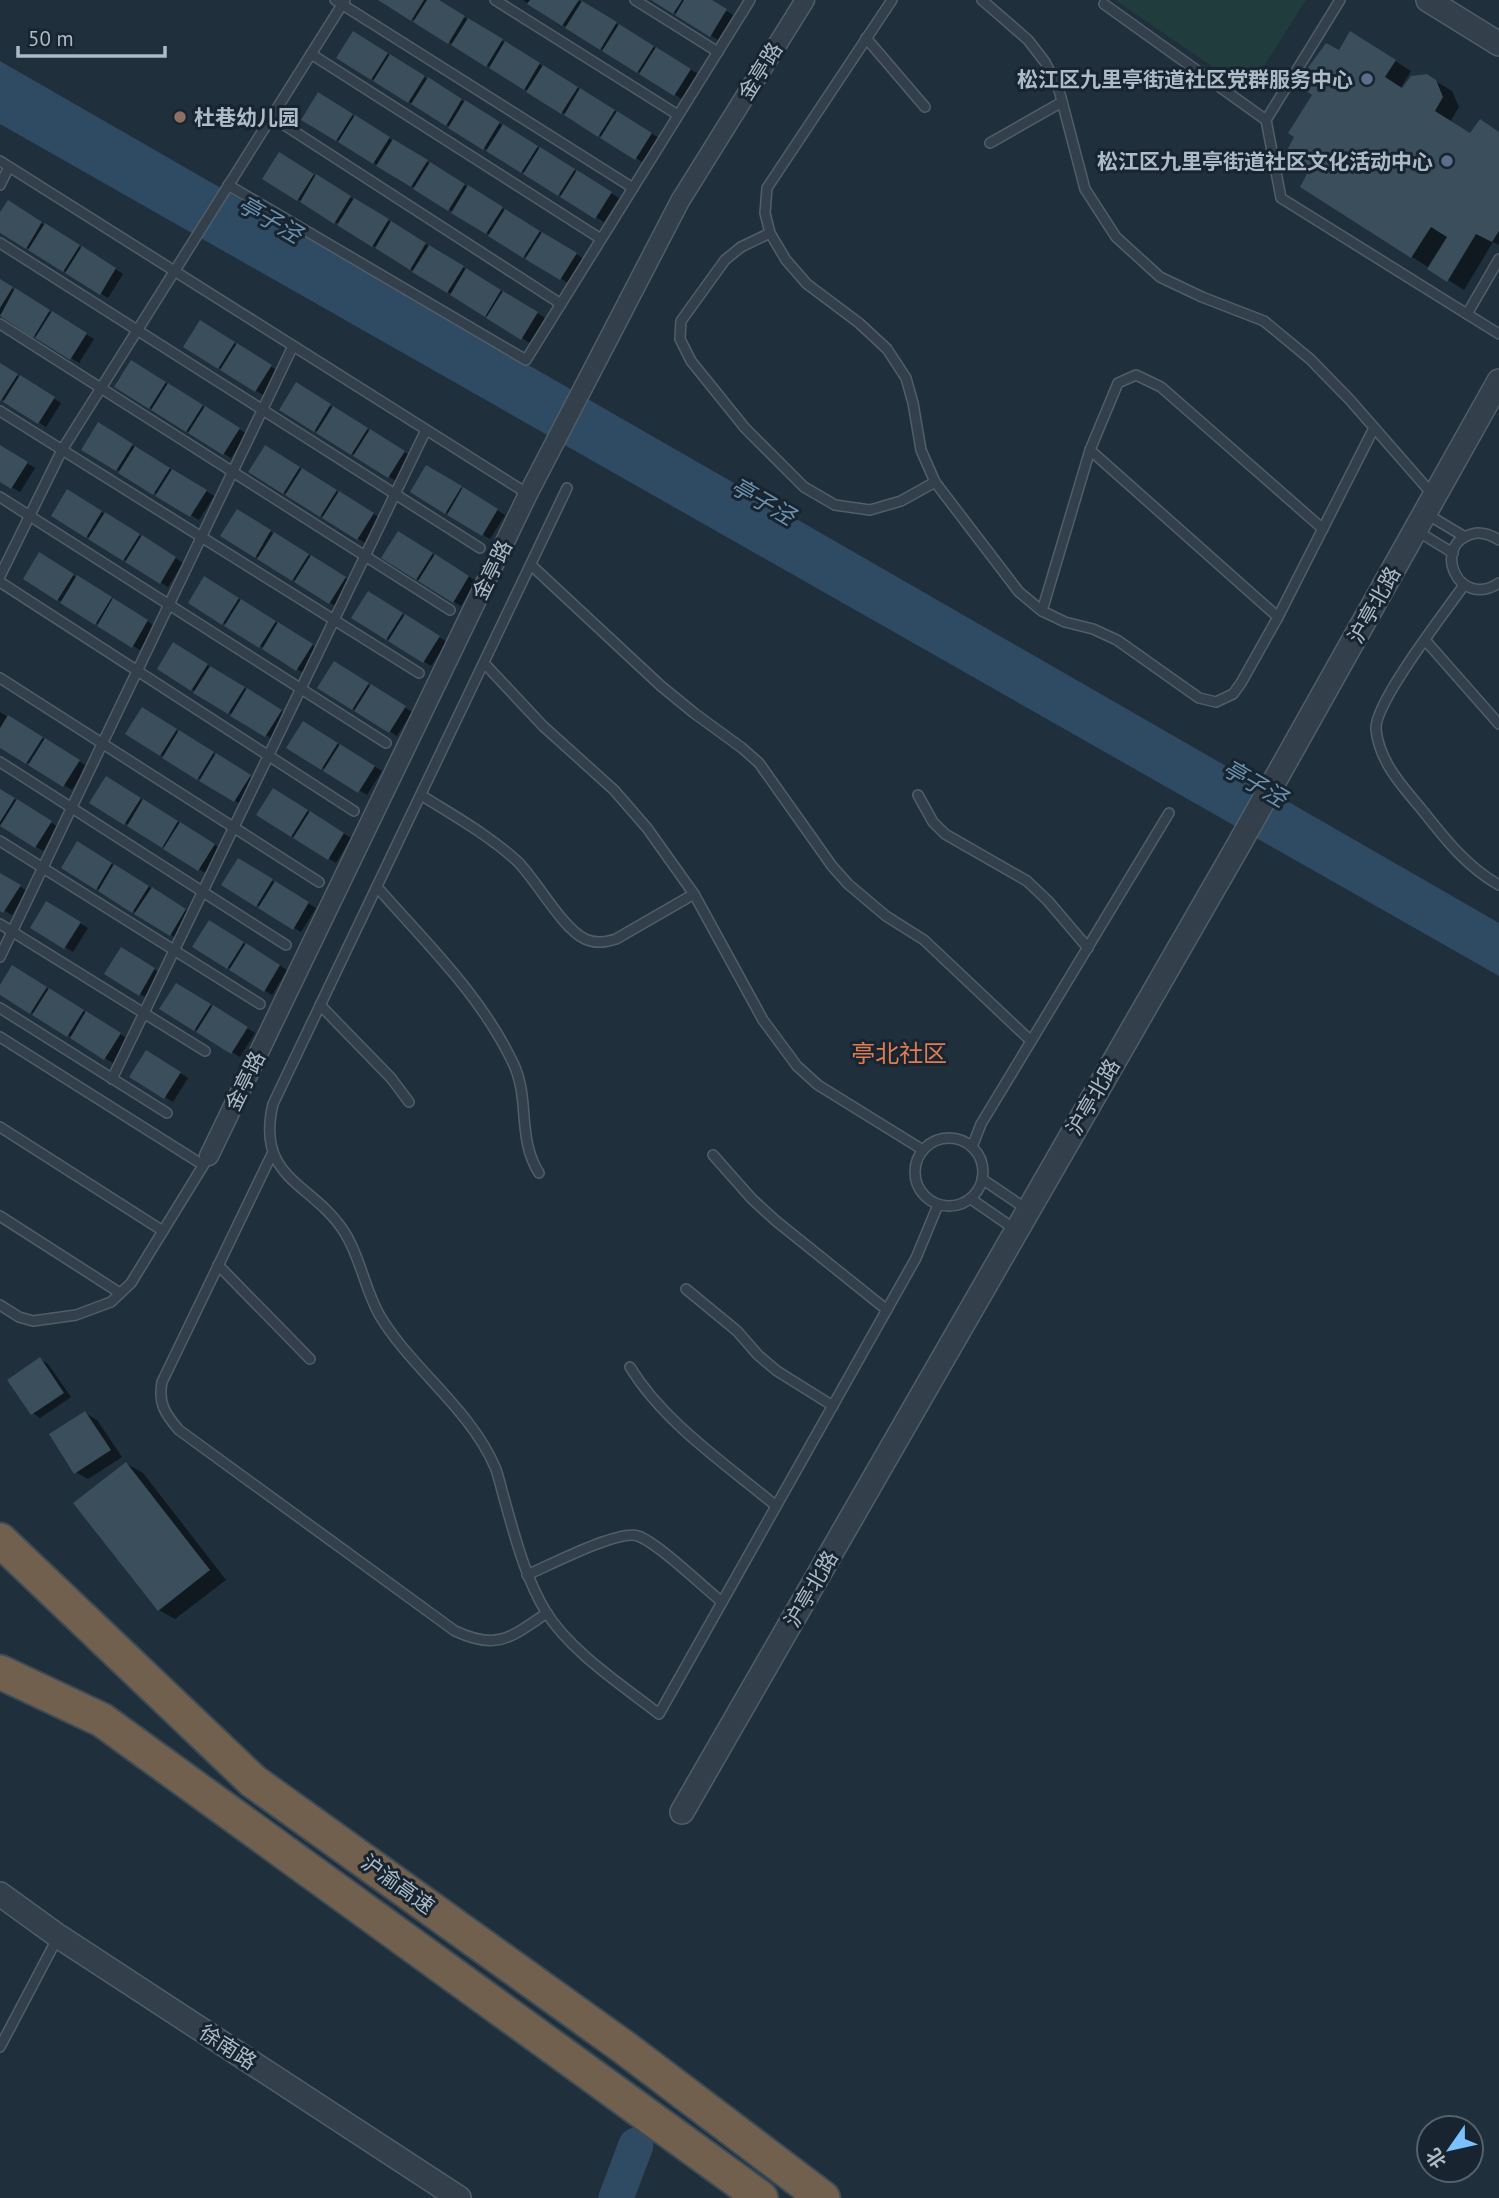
<svg xmlns="http://www.w3.org/2000/svg" width="1499" height="2198" font-family="'PT Sans','Noto Sans SC',sans-serif">
<rect width="100%" height="100%" fill="#1f2f3b"/>
<polygon fill="#213c3c" points="1115,0 1306,0 1248,91"/>
<polygon fill="#2f4b63" points="0,61 1499,923 1499,976 0,124"/>
<g fill="#0007">
<polygon points="382,0 436,0 659,138 644,163"/>
<polygon points="523,0 578,0 698,74 682,99"/>
<polygon points="654,0 709,0 733,15 718,40"/>
<polygon points="354,33 619,198 604,222 338,58"/>
<polygon points="1367,43 1411,71 1400,89 1427,76 1452,91 1459,107 1450,122 1471,135 1499,132 1499,245 1493,242 1464,290 1302,187 1310,171 1340,52"/>
<polygon points="319,95 584,259 568,283 303,119"/>
<polygon points="280,154 545,318 530,343 264,178"/>
<polygon points="8,202 123,274 108,298 0,231 0,215"/>
<polygon points="0,281 94,339 79,363 0,314"/>
<polygon points="201,322 278,371 263,395 185,347"/>
<polygon points="132,362 247,434 231,458 116,387"/>
<polygon points="0,365 61,403 46,427 0,398"/>
<polygon points="296,385 411,456 396,481 281,409"/>
<polygon points="99,425 214,496 199,520 84,449"/>
<polygon points="0,446 35,468 20,492 0,480"/>
<polygon points="265,447 380,518 365,543 250,471"/>
<polygon points="427,467 505,515 490,539 412,491"/>
<polygon points="68,491 183,563 168,587 53,515"/>
<polygon points="237,511 352,582 337,607 222,535"/>
<polygon points="398,533 476,581 461,606 383,558"/>
<polygon points="40,555 155,626 140,650 25,579"/>
<polygon points="205,578 320,650 305,674 190,602"/>
<polygon points="369,594 447,642 431,666 354,618"/>
<polygon points="174,644 289,716 274,740 159,669"/>
<polygon points="335,664 412,712 397,736 319,688"/>
<polygon points="143,710 257,781 242,805 127,734"/>
<polygon points="0,712 87,766 72,790 0,746"/>
<polygon points="304,723 382,771 367,795 289,747"/>
<polygon points="107,778 222,849 207,874 92,802"/>
<polygon points="0,790 58,827 43,851 0,824"/>
<polygon points="273,790 351,838 336,863 258,815"/>
<polygon points="78,843 193,914 178,939 63,867"/>
<polygon points="238,860 316,908 301,932 223,884"/>
<polygon points="0,874 27,891 12,915 0,908"/>
<polygon points="47,903 88,928 73,952 32,927"/>
<polygon points="209,922 287,970 272,995 194,946"/>
<polygon points="121,949 162,974 147,998 106,973"/>
<polygon points="13,967 128,1039 113,1063 0,993 0,988"/>
<polygon points="177,985 255,1033 240,1057 162,1009"/>
<polygon points="147,1052 188,1078 173,1102 132,1077"/>
<polygon points="40,1359 48,1364 71,1397 40,1418 33,1413"/>
<polygon points="85,1413 97,1420 122,1457 88,1479 76,1472"/>
<polygon points="127,1464 143,1473 226,1580 175,1619 159,1610"/>
</g>
<g fill="none" stroke-linecap="round" stroke-linejoin="round">
<polyline stroke="#2f4b63" stroke-width="35" points="616,2198 636,2145"/>
</g>
<g fill="#3a4e5b">
<polygon points="378,0 424,0 411,21"/>
<polygon points="427,0 439,0 465,16 448,44 413,22"/>
<polygon points="530,0 579,0 562,26 527,4"/>
<polygon points="651,0 682,0 673,14"/>
<polygon points="684,0 712,0 727,9 710,37 675,15"/>
<polygon points="582,1 617,22 600,50 565,28"/>
<polygon points="468,18 503,39 486,67 451,45"/>
<polygon points="619,24 654,46 637,73 602,51"/>
<polygon points="353,31 388,53 371,80 336,58"/>
<polygon points="1350,31 1396,60 1385,77 1402,88 1411,76 1427,74 1436,80 1443,97 1435,111 1470,133 1480,119 1499,132 1499,231 1492,242 1476,234 1447,282 1427,269 1447,237 1431,227 1411,258 1300,187 1308,172 1284,156 1294,137 1288,133 1312,95 1296,84 1326,43 1339,50"/>
<polygon points="505,41 540,63 524,90 489,68"/>
<polygon points="656,47 691,69 674,96 639,74"/>
<polygon points="390,54 425,76 408,103 373,81"/>
<polygon points="543,65 578,87 561,114 526,92"/>
<polygon points="428,77 462,99 446,126 411,104"/>
<polygon points="580,88 615,110 598,137 564,115"/>
<polygon points="318,92 353,114 336,141 301,120"/>
<polygon points="465,100 500,122 483,150 448,128"/>
<polygon points="617,111 652,133 635,160 600,138"/>
<polygon points="355,115 390,137 373,164 338,142"/>
<polygon points="503,124 538,146 521,173 486,151"/>
<polygon points="393,139 428,160 411,187 376,166"/>
<polygon points="540,147 575,169 558,196 523,174"/>
<polygon points="279,152 314,174 297,201 262,179"/>
<polygon points="430,162 465,184 448,211 413,189"/>
<polygon points="577,170 612,192 595,219 560,197"/>
<polygon points="316,174 351,196 334,224 300,202"/>
<polygon points="468,185 503,207 486,234 451,213"/>
<polygon points="354,198 389,219 372,247 337,225"/>
<polygon points="8,200 42,222 26,249 0,233 0,212"/>
<polygon points="505,209 540,231 523,258 488,236"/>
<polygon points="391,221 426,243 410,270 375,248"/>
<polygon points="45,223 80,245 63,272 28,250"/>
<polygon points="542,232 577,253 560,280 525,259"/>
<polygon points="429,245 464,266 447,293 412,272"/>
<polygon points="82,246 116,268 100,295 65,273"/>
<polygon points="466,268 501,290 485,317 450,295"/>
<polygon points="0,279 13,287 0,308"/>
<polygon points="15,288 50,310 33,338 0,316"/>
<polygon points="503,291 538,312 521,340 486,318"/>
<polygon points="52,311 87,333 70,360 35,338"/>
<polygon points="200,320 235,342 218,369 183,347"/>
<polygon points="237,343 272,365 255,392 220,370"/>
<polygon points="131,360 166,382 149,409 114,387"/>
<polygon points="0,363 18,374 0,402"/>
<polygon points="20,375 55,397 38,424 3,402"/>
<polygon points="296,382 331,404 314,432 279,410"/>
<polygon points="168,383 203,405 186,432 151,410"/>
<polygon points="205,406 240,428 223,455 188,433"/>
<polygon points="333,406 368,428 351,455 316,433"/>
<polygon points="98,422 133,444 116,471 81,450"/>
<polygon points="370,429 405,451 388,478 353,456"/>
<polygon points="0,445 28,462 11,489 0,482"/>
<polygon points="265,445 300,467 283,494 248,472"/>
<polygon points="135,446 170,468 153,495 118,473"/>
<polygon points="426,465 462,486 445,514 410,492"/>
<polygon points="302,468 337,490 320,517 285,495"/>
<polygon points="172,469 207,490 190,517 155,496"/>
<polygon points="463,487 498,509 482,536 447,515"/>
<polygon points="67,489 102,511 86,538 51,516"/>
<polygon points="339,491 374,513 357,540 322,518"/>
<polygon points="237,509 271,530 255,558 220,536"/>
<polygon points="105,512 140,534 123,561 88,539"/>
<polygon points="398,531 433,553 416,580 381,558"/>
<polygon points="274,532 309,554 292,581 257,559"/>
<polygon points="142,535 176,557 160,584 125,562"/>
<polygon points="39,552 74,574 57,601 23,579"/>
<polygon points="435,554 469,576 453,603 418,581"/>
<polygon points="311,555 346,577 329,604 294,582"/>
<polygon points="77,575 112,597 95,625 60,603"/>
<polygon points="204,576 239,598 222,625 188,603"/>
<polygon points="368,591 403,613 386,640 351,618"/>
<polygon points="113,598 148,620 132,648 97,626"/>
<polygon points="241,599 276,621 259,648 224,626"/>
<polygon points="405,614 440,636 423,663 388,641"/>
<polygon points="278,622 313,644 296,671 262,649"/>
<polygon points="173,642 208,664 191,691 157,669"/>
<polygon points="334,661 369,683 352,710 317,688"/>
<polygon points="210,666 245,687 228,714 193,693"/>
<polygon points="371,684 406,706 389,733 354,711"/>
<polygon points="247,688 282,710 265,737 230,716"/>
<polygon points="142,707 177,729 160,756 125,734"/>
<polygon points="8,715 43,737 26,764 0,748 0,728"/>
<polygon points="303,721 338,743 321,770 286,748"/>
<polygon points="179,730 214,752 197,780 162,758"/>
<polygon points="45,738 80,760 63,787 28,765"/>
<polygon points="340,744 375,766 358,793 323,771"/>
<polygon points="216,753 251,775 234,802 199,781"/>
<polygon points="106,776 141,798 124,825 89,803"/>
<polygon points="273,788 308,810 291,837 256,815"/>
<polygon points="0,789 15,798 0,822"/>
<polygon points="17,799 52,821 35,848 0,826"/>
<polygon points="143,799 178,821 162,848 127,826"/>
<polygon points="310,811 344,833 328,860 293,838"/>
<polygon points="180,822 215,844 198,871 163,849"/>
<polygon points="77,841 112,863 96,890 61,868"/>
<polygon points="238,858 273,879 256,907 221,885"/>
<polygon points="114,864 149,886 132,913 98,891"/>
<polygon points="0,873 21,885 3,913 0,911"/>
<polygon points="275,881 309,902 293,930 258,908"/>
<polygon points="152,887 186,909 170,936 134,914"/>
<polygon points="46,901 81,922 64,949 30,928"/>
<polygon points="209,920 244,942 227,969 192,947"/>
<polygon points="246,943 280,965 264,992 229,970"/>
<polygon points="121,947 155,968 139,996 104,974"/>
<polygon points="12,965 47,987 30,1014 0,995 0,985"/>
<polygon points="176,983 211,1004 194,1031 159,1009"/>
<polygon points="49,988 84,1010 67,1037 32,1015"/>
<polygon points="213,1005 248,1027 231,1054 196,1032"/>
<polygon points="86,1011 121,1033 104,1060 70,1038"/>
<polygon points="146,1050 181,1072 164,1099 129,1077"/>
<polygon points="40,1357 64,1393 31,1415 7,1380"/>
<polygon points="85,1411 111,1450 74,1474 49,1434"/>
<polygon points="126,1462 210,1570 158,1611 73,1503"/>
</g>
<g fill="none" stroke-linecap="round" stroke-linejoin="round">
<defs>
<g id="service">
<polyline points="335,0 633,188"/>
<polyline points="495,0 678,115"/>
<polyline points="635,0 718,52"/>
<polyline points="892,0 767,188 765,213 770,233 786,260 807,284 859,323 887,349 906,378 913,403 921,450 935,482 1019,592 1042,611 1065,622 1093,629 1117,640 1199,698 1216,702 1233,694 1241,683 1278,617 1374,428"/>
<polyline points="982,0 1028,40 1045,62 1059,90 1085,189 1116,237 1160,277 1202,297 1264,321 1310,359 1350,400 1433,495"/>
<polyline points="1104,4 1266,120 1281,198 1499,334"/>
<polyline points="866,38 925,107"/>
<polyline points="311,54 601,239"/>
<polyline points="272,117 561,304"/>
<polyline points="1266,120 1340,0"/>
<polyline points="990,143 1062,102"/>
<polyline points="0,161 528,494"/>
<polyline points="0,185 9,167"/>
<polyline points="228,185 526,360 750,0"/>
<polyline points="770,233 741,247 725,260 681,321 680,339 691,361 745,428 804,487 835,505 870,510 901,501 935,482"/>
<polyline points="0,243 480,548"/>
<polyline points="1467,314 1499,259"/>
<polyline points="0,324 450,610"/>
<polyline points="0,411 419,673"/>
<polyline points="1090,450 1278,617"/>
<path d="M567,488l-294,616c-18,76 40,78 72,129 16,26 20,57 35,83 32,53 90,93 115,151 4,10 6,21 9,31 11,39 21,79 42,114 25,40 76,73 113,102l257,-456 22,-53"/>
<polyline points="0,497 386,743"/>
<polyline points="1425,513 1465,537"/>
<polyline points="1417,531 1453,553"/>
<path d="M1499,540c-8,-5 -17,-9 -27,-6 -41,11 -14,76 27,49"/>
<polyline points="531,565 661,686 694,713 742,748 759,763 832,866 848,884 886,916 924,940 1031,1041"/>
<polyline points="0,576 62,450 345,0"/>
<polyline points="0,582 354,811"/>
<path d="M1464,585c-18,26 -90,118 -88,144 3,33 27,58 47,82 23,29 44,56 76,74"/>
<polyline points="1042,611 1090,450 1118,383 1136,375 1161,387 1323,529"/>
<polyline points="1425,640 1499,724"/>
<polyline points="484,663 543,726 614,790 647,828 694,894 763,1020 797,1066 818,1085 923,1150"/>
<polyline points="0,678 319,882"/>
<polyline points="0,762 286,945"/>
<path d="M421,795c33,21 68,40 97,67 19,19 44,66 67,77 11,5 21,3 31,0l78,-45"/>
<polyline points="918,795 933,822 945,834 1027,881 1048,901 1088,948"/>
<polyline points="0,841 260,1004"/>
<path d="M377,887c49,56 105,109 137,178 16,36 3,73 25,108"/>
<polyline points="0,924 205,1051"/>
<polyline points="0,957 293,346"/>
<polyline points="320,1005 391,1078 409,1102"/>
<polyline points="0,1008 167,1113"/>
<polyline points="0,1037 203,1165"/>
<polyline points="112,1079 426,430"/>
<polyline points="0,1127 163,1231"/>
<circle cx="949" cy="1172" r="34"/>
<polyline points="972,1147 981,1124 1169,813"/>
<path d="M272,1154l-110,228c-4,21 3,32 17,48l276,201c43,20 56,6 92,-18"/>
<polyline points="713,1155 752,1199 776,1221 887,1310"/>
<polyline points="982,1179 1028,1210"/>
<polyline points="971,1199 1016,1230"/>
<polyline points="0,1216 120,1293"/>
<polyline points="218,1265 310,1359"/>
<polyline points="686,1289 737,1331 758,1355 777,1371 833,1406"/>
<polyline points="0,1305 19,1317 33,1321 76,1315 111,1302 131,1283 209,1156"/>
<path d="M630,1367c34,56 96,97 146,139"/>
<path d="M527,1575c21,-9 92,-46 111,-39 20,7 65,51 84,66"/>
<polyline points="0,2047 58,1937"/>
</g>
<polyline id="minor" points="209,1156 528,494 680,201 805,0"/>
<g id="tertiary">
<polyline points="1428,0 1499,44"/>
<polyline points="682,1812 1238,846 1499,381"/>
<polyline points="0,1894 58,1936 459,2198"/>
</g>
<g id="motorway">
<polyline points="0,1540 253,1781 625,2048 823,2198"/>
<polyline points="0,1672 102,1720 761,2198"/>
</g>
</defs>
<use href="#service" stroke="#505e69" stroke-width="12"/>
<use href="#minor" stroke="#505e69" stroke-width="21"/>
<use href="#tertiary" stroke="#505e69" stroke-width="26"/>
<use href="#motorway" stroke="#3d4b56" stroke-width="37"/>
<use href="#service" stroke="#33404b" stroke-width="9"/>
<use href="#minor" stroke="#33404b" stroke-width="18"/>
<use href="#tertiary" stroke="#33404b" stroke-width="23"/>
<use href="#motorway" stroke="#72604f" stroke-width="33"/>
</g>
<g fill="#5c6f8a" stroke="#182530" stroke-width="2.5">
<circle cx="1367" cy="79" r="7"/>
<circle cx="1447" cy="161" r="7"/>
</g>
<circle fill="#8d6e63" stroke="#182530" stroke-width="2.5" cx="180" cy="117" r="7"/>
<g text-anchor="middle" dominant-baseline="central" stroke-width="6" stroke-linejoin="round" paint-order="stroke">
<g font-size="21" fill="#adbbc8" stroke="#182530">
<text transform="translate(760 71) rotate(-58)">金亭路</text>
<text transform="translate(492 570) rotate(-64)">金亭路</text>
<text transform="translate(1374 605) rotate(-61)">沪亭北路</text>
<text transform="translate(245 1081) rotate(-64)">金亭路</text>
<text transform="translate(1093 1097) rotate(-60)">沪亭北路</text>
<text transform="translate(811 1589) rotate(-60)">沪亭北路</text>
<text transform="translate(398 1884) rotate(36)">沪渝高速</text>
<text transform="translate(228 2047) rotate(33)">徐南路</text>
</g>
<g font-size="21" font-weight="bold" fill="#adbbc8" stroke="#182530" text-anchor="end">
<text x="1353" y="79">松江区九里亭街道社区党群服务中心</text>
<text x="194" y="117" text-anchor="start">杜巷幼儿园</text>
<text x="1433" y="161">松江区九里亭街道社区文化活动中心</text>
</g>
<g font-size="23" font-style="italic" fill="#6a91af" stroke="#182530">
<text transform="translate(270 219) rotate(30)">亭子泾</text>
<text transform="translate(763 501) rotate(30)">亭子泾</text>
<text transform="translate(1255 783) rotate(30)">亭子泾</text>
</g>
<g font-size="24" fill="#de7c52" stroke="#182530">
<text x="899" y="1053">亭北社区</text>
</g>
</g>
<g transform="translate(1450 2149) rotate(236)"><circle r="33" fill="#182530" stroke="#54616d" stroke-width="2"/>
<path d="M0-5L12 26L0 18L-12 26Z" fill="#7bc0ff"/>
<text y="-10" font-size="19" font-weight="bold" text-anchor="middle" fill="#adbbc8">北</text>
</g>
<path d="M18 46v10h147v-10" fill="none" stroke="#adbbc8" stroke-width="3.5"/>
<text x="28" y="46" font-size="21" fill="#adbbc8" stroke="#182530" stroke-width="5" paint-order="stroke">50 m</text>
</svg>
